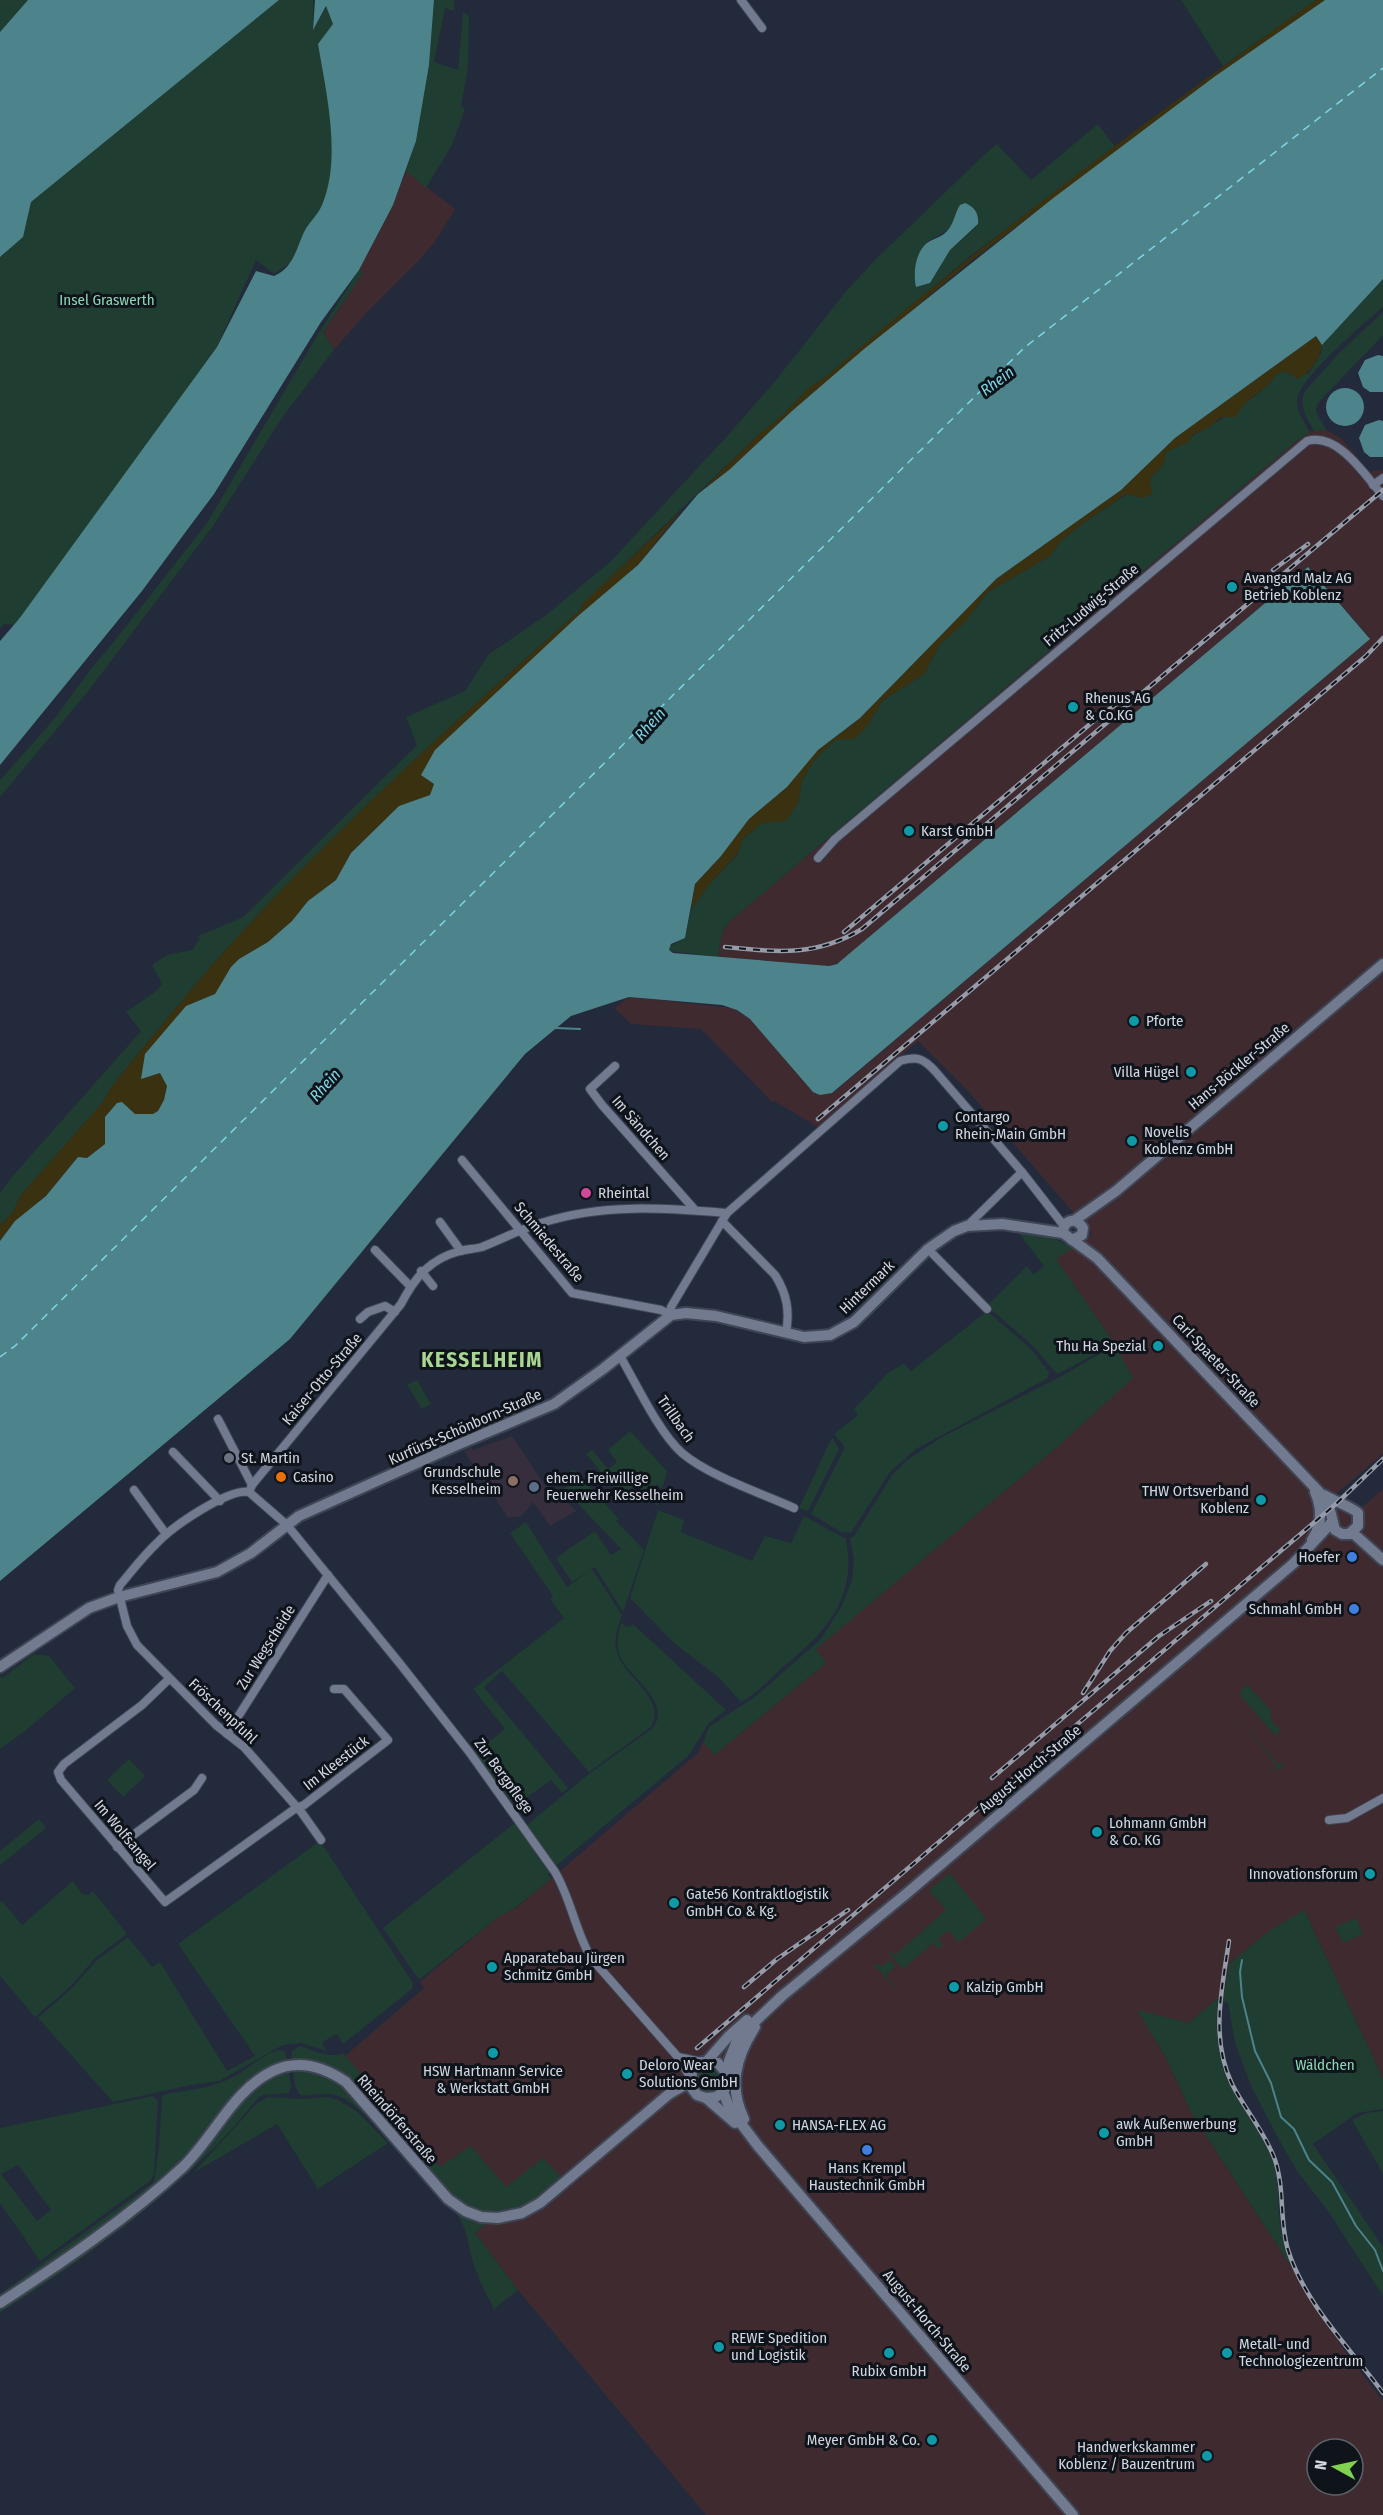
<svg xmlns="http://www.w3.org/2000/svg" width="1383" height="2515" font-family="'Fira Sans Condensed',sans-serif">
<rect width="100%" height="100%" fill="#222a3b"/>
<g fill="#3f2b2f" fill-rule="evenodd">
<polygon points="406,171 455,209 434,243 419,260 368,311 334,350 323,332 364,272 359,270 393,205"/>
<path d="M1326,430l15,8 28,33 14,-1v984l-47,40 19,19 28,-24v590l-79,-169 -75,54 -6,35 -5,-1 -29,25 -51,-12 27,45 26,56 156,242 36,47v114h-677l-188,-225 -43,-57 13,-11h22l15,-5 -19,-29 -66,-21 -95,-111 79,-68 -4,-6 8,-7 70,-58 18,-9 43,-36 139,-119 5,-11 11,13 112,-92 -11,-14 241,-201 76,-70 -20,-38 -57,-81 37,-25 -123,-142 -51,-51 -100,86 -44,-26 -2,1 -71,-73 -70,-5 -17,-16 15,-11 104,11 17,11 63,73h21l534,-452 1,-3 -61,-70 -467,394 -12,5 -111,-9 4,-25 7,-10 567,-481 15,-10zM1317,2449h36v36h-36z"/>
</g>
<polygon fill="#362e3d" points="512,1436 552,1496 559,1493 576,1511 550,1526 533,1502 522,1516 508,1518 464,1451 471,1447 473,1450"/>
<g fill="#1f3d30" fill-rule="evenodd">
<polygon points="0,0 28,0 0,32"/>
<polygon points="279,0 313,0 313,29 327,6 333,24 337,154 329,203 305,230 292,262 274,274 256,260 217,347 16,625 4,624 0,629 0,258 24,232 31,202"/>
<polygon points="434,0 454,0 454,11 445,8 434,62 458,70 463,12 469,16 468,68 461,106 465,109 452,145 426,188 406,171 416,141 429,65"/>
<polygon points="1181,0 1316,0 1223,66"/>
<path d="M1098,124l17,23 -142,107 -150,125 -12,7 -27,28 -27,22 -175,169 1,2 -6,6c-109,97 -219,195 -319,302 -52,54 -99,114 -147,172l-8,15 -83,94 -7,16 -13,13v-32l10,-14 131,-148 -15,-19 30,-21 6,-7 -10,-19 15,-10 25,-5 8,-12 -2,-2 45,-19 174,-172 -11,-28 59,-26 24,-37 57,-39 64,-53 120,-129 46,-53 71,-90 30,-32 108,-104 12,-10 34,36zM958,209l20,11v5l-28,25 -13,19 -9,-28c15,-7 28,-14 30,-32z"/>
<polygon points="359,270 364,272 323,332 334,350 284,415 213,526 86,694 0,797 0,780 55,718 90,670 116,639 207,523 318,334"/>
<path d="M1383,279v28c-18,16 -87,73 -86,95 0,10 8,21 13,30l-14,9 -567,481 -7,10 -4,25 -49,-6 -1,-4 17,-9 6,-28 16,-23 31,-33 5,-15 19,-16 36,-20 4,-23 13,-21 20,-19 33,-15 14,-24 42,-27 17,-31 23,-20 24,-31 62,-36 9,-13 21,-18 47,-31 16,4 7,-19 14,-16 2,-11c11,-4 18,-12 28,-17 21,-12 70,-40 82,-61l9,-3 9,4 15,-2 12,-20 1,-8z"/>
<path d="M1383,312v23l-65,68 -2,8 10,19 -12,1c-7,-13 -15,-24 -10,-39l36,-40z"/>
<path d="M1014,1227c21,2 40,11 59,21l-17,11 56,81 -4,7 -48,26h-4l-22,-26 -47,-41 40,-40 7,9 10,-9z"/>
<polygon points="987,1311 1031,1349 1049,1372 1048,1378 916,1449 890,1472 851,1533 841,1532 811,1514 844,1449 844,1446 834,1434 858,1415 854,1409 887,1374 904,1363 911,1371"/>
<polygon points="1113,1342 1133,1378 1056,1448 816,1649 826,1663 714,1755 703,1742 709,1727 756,1696 821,1639 841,1607 852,1580 854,1561 850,1538 854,1536 892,1475 907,1460 942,1437 1060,1377 1110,1348"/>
<polygon points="417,1380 431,1404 422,1409 407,1385"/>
<polygon points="630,1431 667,1471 662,1489 657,1484 654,1490 660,1497 657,1506 636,1484 622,1497 586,1454 592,1450 608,1469 617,1462 608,1450"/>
<polygon points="832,1437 839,1449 808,1511 799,1508"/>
<path d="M574,1469l45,50 -3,2 28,29 -21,62 -28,-45 -3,2 30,46c-4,12 -9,24 -5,37 6,25 51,46 34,75l-62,45 -87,-101 -18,16 84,101 -6,5 -11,-13 -36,26 -41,-53 31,-24 -32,-40 91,-71 -14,-19 3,-3 -43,-63 16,-11 41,65 25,-18 -20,13 -16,-24 39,-27 16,24 10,-6 -57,-60 9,-10 -5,-6z"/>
<path d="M658,1510l26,10 -3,12 71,29 13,-25 26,7 13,-27 42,23c12,62 -22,94 -66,131 -13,12 -24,24 -39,32l-23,-25 -44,-34 -44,-45z"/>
<path d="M621,1623l6,4 7,-2 92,85 -17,13 -21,33 -132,110 -29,-41 63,-52 63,-45c19,-27 -24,-50 -33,-72 -4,-11 -2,-22 1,-33z"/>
<polygon points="34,1654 49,1656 75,1688 24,1732 0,1749 0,1676 2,1678"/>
<polygon points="1247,1684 1271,1711 1270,1719 1280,1730 1278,1734 1274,1734 1239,1694"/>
<polygon points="1239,1719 1279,1765 1283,1762 1284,1765 1275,1771 1274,1769 1277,1766"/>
<polygon points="129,1759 145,1776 123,1797 107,1780"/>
<polygon points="39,1819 46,1828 0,1865 0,1851"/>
<polygon points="516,1822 552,1871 548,1874 551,1879 515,1908 498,1917 419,1980 383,1928"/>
<polygon points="320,1841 413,1983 412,1989 343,2044 337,2034 322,2042 326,2051 301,2043 283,2045 219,2081 191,2085 113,2102 38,2018 72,1988 96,1961 128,1937 152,1967 160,1962 227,2071 255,2056 178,1944"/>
<polygon points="950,1873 986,1919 959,1942 948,1930 938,1939 943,1945 938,1949 933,1943 903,1969 889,1953 891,1952 895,1955 946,1910 929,1890"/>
<polygon points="73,1881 82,1894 88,1895 93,1891 127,1934 95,1958 70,1987 35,2017 0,1976 0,1903 2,1901 22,1925"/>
<polygon points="1304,1910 1383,2079 1383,2109 1357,2113 1313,2144 1383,2247 1383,2296 1328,2211 1297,2171 1279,2140 1251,2086 1235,2043 1228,2003 1223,2002 1229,1964 1269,1931"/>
<polygon points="1356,1918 1363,1934 1343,1943 1335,1927"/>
<polygon points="890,1960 896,1966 886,1975 900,1994 874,1965 877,1963 881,1967"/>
<path d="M1218,1998c-3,33 -1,64 15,93 13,24 32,46 40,72 8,23 4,46 8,68 3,14 10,27 12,39l-102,-158 -26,-56 -28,-46 52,13z"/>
<path d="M300,2046c14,4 29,13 43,7l97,114 31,-21 35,41 37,-29 20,21 -26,22 -29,13 -32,-2 -26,-18 -91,-105 -57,-30 -11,1 1,-9z"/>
<path d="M281,2050l4,2 2,8 -10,3 -115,117 -62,48 -100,71v-5l154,-112 5,-36 3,-50 3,-2c23,-4 47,-6 68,-17 16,-8 31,-25 48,-27z"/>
<circle cx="709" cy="2080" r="14"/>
<path d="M303,2070c35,4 53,30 76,55 -18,-10 -28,-29 -50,-31 -10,-1 -20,3 -29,1l-5,-9 -2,-14z"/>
<path d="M289,2073l2,13 -2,7 -26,2 -5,3c-15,18 -30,36 -46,52 -64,63 -137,115 -212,163v-5l143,-103 86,-88 23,-27 26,-16v1z"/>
<path d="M153,2096l5,5 -4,73 -4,7 -110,80 -40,-58v-75zM18,2165l33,45 -14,11 -36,-47z"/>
<polygon points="268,2097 301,2099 327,2097 338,2100 358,2112 388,2143 318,2189 277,2124 193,2173 257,2103"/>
<polygon points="1383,2111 1383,2174 1352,2120 1366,2113"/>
<path d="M448,2205l40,17 -13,11 43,57 -24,19c-8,-15 -15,-28 -20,-44 -8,-26 -5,-40 -26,-60z"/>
</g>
<g fill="#3a3111">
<path d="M1316,0h9l-111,77 -244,185 -178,149 -63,59 -31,24 59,-58 27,-22 27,-28 12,-7c157,-135 324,-260 493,-379z"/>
<path d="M1316,336l6,9c-3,15 -11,26 -24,34l-13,-8 -9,3c-10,18 -32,23 -40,43h-15l-13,11 -16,7 -3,7 -23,10 -2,11 -14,16 2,15 -9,4 -17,-4 -46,31 -21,18 -9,13 -62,36 -24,31 -23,20 -17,31 -42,27 -14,24 -14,14 -19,1 -20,19 -13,21 -4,23 -12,18 -24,2 -19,16 -5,14 -31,34 -16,23 4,-26 26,-28 28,-37 38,-32 31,-37 42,-32 136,-139 125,-89 54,-52z"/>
<path d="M683,509l-45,56 -87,78 -116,141 -5,11 -31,11 -48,47 -15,27 -28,21 -16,20 -24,21 -29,17 -24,35 -29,12 -26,67 7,13 -3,14 -6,11 -5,3h-18l-13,-12 -17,15v27l-18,14 -9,-1 -32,39 -31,25 -15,20v-16l13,-13 7,-16 83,-94 8,-15c48,-58 95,-118 147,-172 100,-107 210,-205 319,-302l6,-6 -2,-2z"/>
</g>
<g fill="#4d838b">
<polygon points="28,0 279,0 31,202 23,237 0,257 0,32"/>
<path d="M315,0h119l-5,65 -13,76 -23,64 -34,65 -38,52 -107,172 -21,28 -51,69 -142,174v-124l19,-22 198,-272 39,-76 18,5c20,-9 22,-27 30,-44 5,-10 14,-17 18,-27 20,-47 4,-113 -4,-161l15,-20 -7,-18 -13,24z"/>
<polygon points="1325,0 1383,0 1383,279 1322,345 1316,336 1175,438 1121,490 996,579 860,718 818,750 787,787 749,819 721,856 695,884 685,938 671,944 669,950 673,953 829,966 837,964 1308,567 1370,639 832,1093 820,1095 813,1092 750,1019 737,1010 722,1005 629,997 571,1016 525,1054 290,1339 0,1581 0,1241 15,1221 46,1196 78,1157 87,1158 105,1144 105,1117 117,1103 122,1102 135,1114 153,1114 158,1111 164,1100 167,1086 160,1073 141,1079 145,1054 186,1006 215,994 231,967 239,959 268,942 292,921 308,901 336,880 351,853 399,806 430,795 434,784 421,775 435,750 578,616 638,565 698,494 729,470 792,411 864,349 1052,199 1214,77"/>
<path d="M965,203c10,4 14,11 13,21l-28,26 -20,33 -14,4c-3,-14 -1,-34 11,-44 5,-4 12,-5 17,-9 10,-8 10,-20 16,-29z"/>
<polygon points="1378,355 1383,356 1383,392 1370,392 1363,387 1358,373 1365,360"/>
<circle cx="1345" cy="407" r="19"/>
<polygon points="1379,420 1383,421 1383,457 1370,457 1364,452 1359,438 1365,425"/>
</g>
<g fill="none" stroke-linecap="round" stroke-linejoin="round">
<g stroke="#4d838b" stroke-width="2">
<polyline points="556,1028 580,1029"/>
<polyline points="1242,1960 1240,1972 1242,1997 1255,2051 1271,2083 1281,2117 1294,2129 1309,2160 1332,2182 1356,2226 1375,2250 1383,2271"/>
</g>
<polyline stroke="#7cd6e4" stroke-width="1.5" stroke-dasharray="8 6" stroke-linecap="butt" points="0,1357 15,1346 1024,348 1383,68"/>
<defs>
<g id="street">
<polyline points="741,0 762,28"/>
<polyline points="1373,485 1383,478"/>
<path d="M818,858l17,-19 472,-398c31,-9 58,34 76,55"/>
<polyline points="615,1066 590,1089 602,1105 695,1210"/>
<path d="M462,1160l110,133 89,17 10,5v-8l56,-94 173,-152c17,-5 23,-3 35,10l87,101 42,54"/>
<path d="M722,1221l53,54c12,19 15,36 11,58"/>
<polyline points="440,1222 461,1251"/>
<polyline points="967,1226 1022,1172"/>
<polyline points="928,1249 987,1309"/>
<polyline points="375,1250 410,1286"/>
<polyline points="421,1271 433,1286"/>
<polyline points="360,1319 368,1312 385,1306 395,1312"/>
<path d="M620,1356c16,27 39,77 62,97 27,23 79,40 112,55"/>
<polyline points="218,1419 252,1485"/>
<polyline points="173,1452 220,1501"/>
<polyline points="134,1490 166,1534"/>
<path d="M249,1492l38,33 114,140 69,88 85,119c16,27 20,58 36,86l86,98 13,21"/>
<path d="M249,1492l3,-7 149,-181c14,-27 29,-45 59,-53 7,-2 15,-2 22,-4 20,-8 39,-18 59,-24 62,-20 123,-15 186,-10"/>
<path d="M249,1492c-21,-4 -77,35 -92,51 -14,13 -25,28 -37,42l-2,5 9,36 10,19 79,80 28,22 58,66 19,27"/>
<polyline points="169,1679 142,1705 64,1764 58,1772 61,1780 165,1902 296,1808 304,1805 388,1740 344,1689 334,1689"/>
<polyline points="227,1734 328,1575"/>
<polyline points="1329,1820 1347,1818 1383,1798"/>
<polyline points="117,1847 194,1790 202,1778"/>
<polyline points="678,2057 702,2062"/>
</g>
<g id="secondary">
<polyline points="1075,1220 1116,1191 1383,964"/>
<polyline points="1063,1233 1097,1258 1320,1493 1329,1506 1335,1530 1342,1534 1354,1534 1383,1560"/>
<path d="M1063,1233c0,-13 13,-17 20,-5l-1,7 -10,5"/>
<path d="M1324,1495c10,6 28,12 34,18v13l-8,7"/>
<path d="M1312,1540c10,-15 10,-32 3,-48"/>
<polyline points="0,1667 89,1608 119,1597 217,1572 251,1553 299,1516 457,1445 554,1404 603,1369 671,1315 686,1313 716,1316 804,1337 830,1335 854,1322 928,1249 954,1231 967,1226 1002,1224 1063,1233"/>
<polyline points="707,2061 728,2037 747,2020"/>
<polyline points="726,2073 718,2063 702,2062 692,2071 691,2087 697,2095 706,2098 735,2123"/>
<polyline points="723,2092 730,2109 758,2146 1073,2515"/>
<polyline points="706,2098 716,2097 723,2092 726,2087 729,2061 736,2043 743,2033 782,1996 906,1894 1294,1563 1332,1522"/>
<path d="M744,2119c-16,-33 -8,-62 11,-92"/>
<path d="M0,2303c63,-41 128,-85 183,-136 31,-30 50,-77 90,-96 25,-12 51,-4 73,11l102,117 17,12 16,6 17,1 24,-5 18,-10 129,-109 21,-12"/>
</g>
</defs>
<use href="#street" stroke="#3f4554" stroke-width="10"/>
<use href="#secondary" stroke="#3f4554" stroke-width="14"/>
<use href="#street" stroke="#717a8e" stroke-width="8"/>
<use href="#secondary" stroke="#717a8e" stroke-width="10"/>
<defs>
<g id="rail">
<polyline points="1273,570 1308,544"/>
<polyline points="844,932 1102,714 1133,693"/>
<path d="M725,947c52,5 91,10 137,-18l521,-439"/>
<polyline points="818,1119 1366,656 1383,638"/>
<polyline points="1083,1693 1110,1651 1126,1633 1206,1564"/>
<polyline points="992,1778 1159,1636 1211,1601"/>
<path d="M1229,1941c-7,48 -19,97 3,143 13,26 33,48 43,76 10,29 4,60 13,90 17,54 62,98 95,143"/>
<polyline points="744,1987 777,1959 848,1910"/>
<polyline points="697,2048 1337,1503 1383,1459"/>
</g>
</defs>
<use href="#rail" stroke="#959ba8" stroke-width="4.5"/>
<use href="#rail" stroke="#0f131a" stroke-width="2" stroke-dasharray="7" stroke-linecap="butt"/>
</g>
<g fill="#0f9aa8" stroke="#0f131a" stroke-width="2">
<circle cx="1232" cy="587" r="6"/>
<circle cx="1073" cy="707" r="6"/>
<circle cx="909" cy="831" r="6"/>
<circle cx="1134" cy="1021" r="6"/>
<circle cx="1191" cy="1072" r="6"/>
<circle cx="943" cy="1126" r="6"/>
<circle cx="1132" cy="1141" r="6"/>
<circle cx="1158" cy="1346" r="6"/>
<circle cx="1261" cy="1500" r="6"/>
<circle cx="1097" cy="1832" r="6"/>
<circle cx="1370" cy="1874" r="6"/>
<circle cx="674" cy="1903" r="6"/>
<circle cx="492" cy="1967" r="6"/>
<circle cx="954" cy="1987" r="6"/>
<circle cx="493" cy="2053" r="6"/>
<circle cx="627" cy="2074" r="6"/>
<circle cx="780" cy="2125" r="6"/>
<circle cx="1104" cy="2133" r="6"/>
<circle cx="719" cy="2347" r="6"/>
<circle cx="889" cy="2353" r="6"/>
<circle cx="1227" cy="2353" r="6"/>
<circle cx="932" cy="2440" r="6"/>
<circle cx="1207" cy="2456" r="6"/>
</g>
<circle fill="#d1479c" stroke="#0f131a" stroke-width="2" cx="586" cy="1193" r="6"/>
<circle fill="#6b7280" stroke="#0f131a" stroke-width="2" cx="229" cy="1458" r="6"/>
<circle fill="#e8710a" stroke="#0f131a" stroke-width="2" cx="281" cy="1477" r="6"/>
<circle fill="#8d6e63" stroke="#0f131a" stroke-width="2" cx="513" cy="1481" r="6"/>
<circle fill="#5c6f8a" stroke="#0f131a" stroke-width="2" cx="534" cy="1487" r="6"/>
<g fill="#3f7fe0" stroke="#0f131a" stroke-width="2">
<circle cx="1352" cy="1557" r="6"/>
<circle cx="1354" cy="1609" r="6"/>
<circle cx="867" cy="2150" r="6"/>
</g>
<g text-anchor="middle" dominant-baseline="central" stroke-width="6" stroke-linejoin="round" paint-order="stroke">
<g font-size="15" fill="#8dd7b4" stroke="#0f131a">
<text x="107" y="300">Insel Graswerth</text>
<text x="1325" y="2065">Wäldchen</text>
</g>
<g font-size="15" fill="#d2d7e2" stroke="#0f131a" text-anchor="start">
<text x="1244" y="578">Avangard Malz AG<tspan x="1244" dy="17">Betrieb Koblenz</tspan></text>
<text x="1085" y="698">Rhenus AG<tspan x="1085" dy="17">&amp; Co.KG</tspan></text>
<text x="921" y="831">Karst GmbH</text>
<text x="1146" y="1021">Pforte</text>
<text x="1179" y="1072" text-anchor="end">Villa Hügel</text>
<text x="955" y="1117">Contargo<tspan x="955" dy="17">Rhein-Main GmbH</tspan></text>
<text x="1144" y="1132">Novelis<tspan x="1144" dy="17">Koblenz GmbH</tspan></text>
<text x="598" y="1193">Rheintal</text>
<text x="1146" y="1346" text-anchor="end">Thu Ha Spezial</text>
<text x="241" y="1458">St. Martin</text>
<text x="501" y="1472" text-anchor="end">Grundschule<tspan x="501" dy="17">Kesselheim</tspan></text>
<text x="293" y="1477">Casino</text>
<text x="546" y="1478">ehem. Freiwillige<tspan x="546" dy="17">Feuerwehr Kesselheim</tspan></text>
<text x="1249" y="1491" text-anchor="end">THW Ortsverband<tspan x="1249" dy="17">Koblenz</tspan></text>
<text x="1340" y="1557" text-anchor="end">Hoefer</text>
<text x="1342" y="1609" text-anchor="end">Schmahl GmbH</text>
<text x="1109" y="1823">Lohmann GmbH<tspan x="1109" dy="17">&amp; Co. KG</tspan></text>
<text x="1358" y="1874" text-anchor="end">Innovationsforum</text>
<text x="686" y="1894">Gate56 Kontraktlogistik<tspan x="686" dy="17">GmbH Co &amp; Kg.</tspan></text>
<text x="504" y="1958">Apparatebau Jürgen<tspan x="504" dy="17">Schmitz GmbH</tspan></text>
<text x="966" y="1987">Kalzip GmbH</text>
<text x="639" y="2065">Deloro Wear<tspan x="639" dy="17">Solutions GmbH</tspan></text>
<text x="493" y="2071" text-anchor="middle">HSW Hartmann Service<tspan x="493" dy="17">&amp; Werkstatt GmbH</tspan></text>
<text x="1116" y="2124">awk Außenwerbung<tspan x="1116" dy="17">GmbH</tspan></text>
<text x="792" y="2125">HANSA-FLEX AG</text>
<text x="867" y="2168" text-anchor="middle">Hans Krempl<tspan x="867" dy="17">Haustechnik GmbH</tspan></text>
<text x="731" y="2338">REWE Spedition<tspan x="731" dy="17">und Logistik</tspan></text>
<text x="1239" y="2344">Metall- und<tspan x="1239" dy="17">Technologiezentrum</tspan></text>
<text x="889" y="2371" text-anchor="middle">Rubix GmbH</text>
<text x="920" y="2440" text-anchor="end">Meyer GmbH &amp; Co.</text>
<text x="1195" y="2447" text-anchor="end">Handwerkskammer<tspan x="1195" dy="17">Koblenz / Bauzentrum</tspan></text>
</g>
<g font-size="15" fill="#d2d7e2" stroke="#0f131a">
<text transform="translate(1091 605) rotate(-40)">Fritz-Ludwig-Straße</text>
<text transform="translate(1239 1066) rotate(-40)">Hans-Böckler-Straße</text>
<text transform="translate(641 1128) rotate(49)">Im Sändchen</text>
<text transform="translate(549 1242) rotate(50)">Schmiedestraße</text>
<text transform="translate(867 1287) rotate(-44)">Hintermark</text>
<text transform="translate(1216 1361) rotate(47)">Carl-Spaeter-Straße</text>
<text transform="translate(322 1379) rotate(-50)">Kaiser-Otto-Straße</text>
<text transform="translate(676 1419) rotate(55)">Trillbach</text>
<text transform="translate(465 1427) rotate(-24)">Kurfürst-Schönborn-Straße</text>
<text transform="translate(266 1647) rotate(-58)">Zur Wegscheide</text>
<text transform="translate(223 1711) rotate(43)">Fröschenpfuhl</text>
<text transform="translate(336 1763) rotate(-38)">Im Kleestück</text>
<text transform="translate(1030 1769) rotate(-40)">August-Horch-Straße</text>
<text transform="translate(504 1776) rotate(54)">Zur Bergpflege</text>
<text transform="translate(125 1835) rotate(50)">Im Wolfsangel</text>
<text transform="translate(397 2119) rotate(49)">Rheindörferstraße</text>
<text transform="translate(927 2321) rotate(50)">August-Horch-Straße</text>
</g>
<g font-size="16" font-style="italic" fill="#7cd6e4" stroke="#0f131a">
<text transform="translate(997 381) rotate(-37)">Rhein</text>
<text transform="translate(650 724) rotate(-48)">Rhein</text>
<text transform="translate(325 1085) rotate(-48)">Rhein</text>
</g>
<g font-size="21" font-weight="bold" letter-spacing="1.5" fill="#aad694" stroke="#0f131a">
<text x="482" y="1360">KESSELHEIM</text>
</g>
</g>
<g transform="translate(1335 2467) rotate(278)"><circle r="28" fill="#0f131a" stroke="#5d616a" stroke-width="1.5"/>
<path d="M0-4.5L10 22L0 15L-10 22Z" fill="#81d050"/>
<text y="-9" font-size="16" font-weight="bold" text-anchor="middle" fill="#d2d7e2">N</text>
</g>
</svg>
